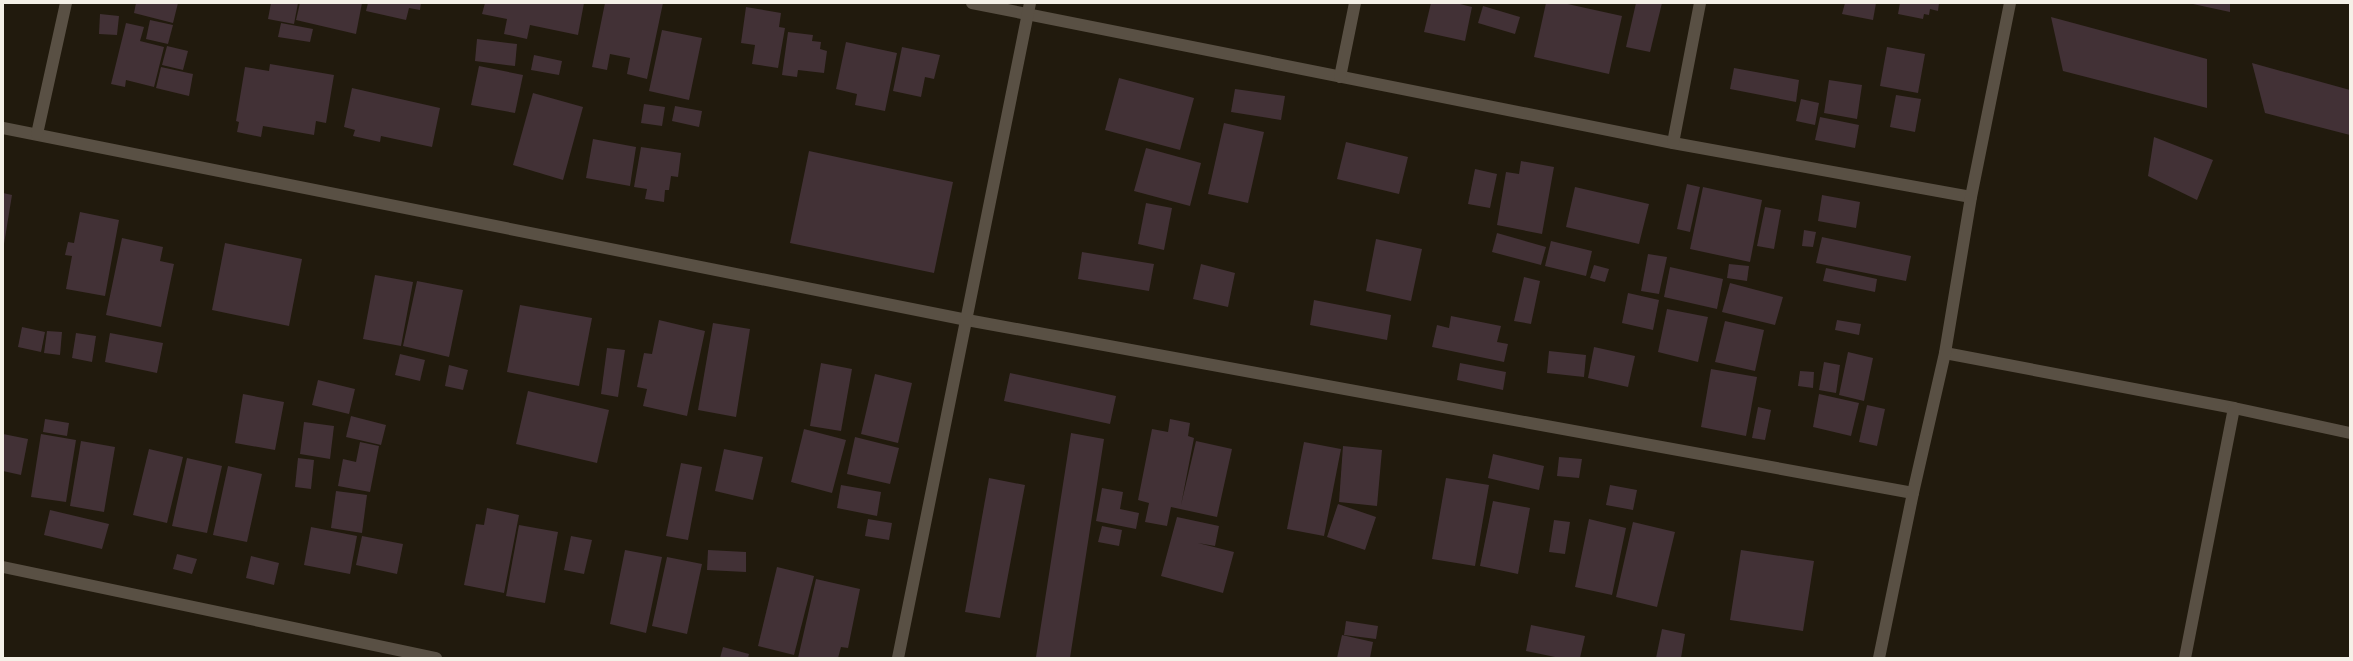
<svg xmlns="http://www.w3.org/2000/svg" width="2353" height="661" font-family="Manrope,sans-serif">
<rect width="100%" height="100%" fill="#211a0d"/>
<g fill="#423136">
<polygon points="136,3 178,3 173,23 134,13"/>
<polygon points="271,3 298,3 294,24 268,19"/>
<polygon points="300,3 362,3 356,34 296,20"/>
<polygon points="368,3 421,3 420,10 409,8 406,20 366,11"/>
<polygon points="485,3 584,3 578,35 530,25 527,39 504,34 507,19 482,14"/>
<polygon points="605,3 663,3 647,79 627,74 630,58 610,54 607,70 592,67"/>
<polygon points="1431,3 1456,3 1472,7 1465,41 1424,32"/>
<polygon points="1546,3 1563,3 1622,16 1609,74 1534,57"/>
<polygon points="1636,3 1662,3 1650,52 1626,47"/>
<polygon points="1845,3 1876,3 1873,20 1842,14"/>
<polygon points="1900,3 1939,3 1938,11 1930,9 1929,15 1924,14 1923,19 1898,14"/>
<polygon points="2230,3 2230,12 2193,4 2193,3"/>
<polygon points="1483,6 1520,17 1515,34 1478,23"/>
<polygon points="746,7 781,13 779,27 785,28 778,68 752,64 755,45 741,43"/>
<polygon points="100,14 119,16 117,35 99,34"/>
<polygon points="2051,17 2207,59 2207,108 2063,71"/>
<polygon points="150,20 173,25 168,44 146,39"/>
<polygon points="126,23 144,27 140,41 164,47 154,87 126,80 125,87 111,84"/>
<polygon points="281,23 313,29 310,42 278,37"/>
<polygon points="662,30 702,38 689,100 649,91"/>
<polygon points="788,32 813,35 812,41 821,42 820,49 827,51 824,73 798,70 797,77 782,75"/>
<polygon points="477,39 517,44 515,66 475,61"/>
<polygon points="846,42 897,53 885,111 855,105 857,94 836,89"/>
<polygon points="167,46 188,51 183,70 162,65"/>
<polygon points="902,47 940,55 934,79 925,77 921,97 893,91"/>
<polygon points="1887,47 1925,54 1918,93 1880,86"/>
<polygon points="534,55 562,61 559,75 531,70"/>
<polygon points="2252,63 2350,90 2350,135 2265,113"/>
<polygon points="270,64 334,75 326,123 316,121 314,135 263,126 261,137 237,132 239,122 236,121 245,67 269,71"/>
<polygon points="479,66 523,75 515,113 471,105"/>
<polygon points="161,67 193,74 189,96 156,88"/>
<polygon points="1734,68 1799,80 1796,102 1730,89"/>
<polygon points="1119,78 1194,98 1180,150 1105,130"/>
<polygon points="1829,80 1862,85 1857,119 1824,113"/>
<polygon points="352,88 440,108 432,147 381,136 380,142 353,136 355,130 344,127"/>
<polygon points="1235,89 1285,96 1281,120 1231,112"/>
<polygon points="533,93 583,107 563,180 513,165"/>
<polygon points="1896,95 1921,99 1915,132 1890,127"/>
<polygon points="1801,99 1819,103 1815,125 1796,121"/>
<polygon points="644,104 665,107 662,126 641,123"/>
<polygon points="675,106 702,111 699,127 672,121"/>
<polygon points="1820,117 1859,125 1855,148 1815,140"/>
<polygon points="1224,123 1264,132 1248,203 1208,194"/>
<polygon points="2154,137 2213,160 2197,200 2148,176"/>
<polygon points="593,139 636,147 630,186 586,178"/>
<polygon points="1346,142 1408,157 1399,194 1337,179"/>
<polygon points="641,147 681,153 678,177 671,176 669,190 665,190 664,202 645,199 647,189 634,187"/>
<polygon points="1146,148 1201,163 1190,206 1134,191"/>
<polygon points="809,151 953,182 934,273 790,243"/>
<polygon points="1521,161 1554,167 1542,234 1497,225 1506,172 1519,174"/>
<polygon points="1475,169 1497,174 1490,208 1468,204"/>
<polygon points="1687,184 1700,187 1690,232 1677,229"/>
<polygon points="1575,187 1649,204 1639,244 1566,227"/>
<polygon points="1703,187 1762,200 1750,262 1690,249"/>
<polygon points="3,193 12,195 4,244 3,244"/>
<polygon points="1822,195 1860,202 1856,228 1818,221"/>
<polygon points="1146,203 1172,208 1164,250 1138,244"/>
<polygon points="1765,207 1781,210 1774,249 1757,246"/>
<polygon points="80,212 119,220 105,296 66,289 72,256 65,255 68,242 74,243"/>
<polygon points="1804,230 1816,232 1813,247 1802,246"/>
<polygon points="1497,233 1546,247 1541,265 1492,252"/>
<polygon points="1822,237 1911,256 1906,281 1816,263"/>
<polygon points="122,238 163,247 160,261 174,264 161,327 106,315"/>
<polygon points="1376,239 1422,249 1411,301 1366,291"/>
<polygon points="1551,241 1592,251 1586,276 1545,266"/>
<polygon points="225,243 302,259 289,326 212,310"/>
<polygon points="1082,252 1154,264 1149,291 1078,279"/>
<polygon points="1648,254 1667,257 1659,294 1641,291"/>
<polygon points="1201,264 1235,273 1228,307 1193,299"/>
<polygon points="1729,264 1749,266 1747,281 1727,278"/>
<polygon points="1594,265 1609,269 1605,282 1590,278"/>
<polygon points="1670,267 1723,279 1717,309 1664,297"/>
<polygon points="1826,268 1877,279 1875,292 1823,281"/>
<polygon points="375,275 413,282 401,346 363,339"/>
<polygon points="1524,277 1540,281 1531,324 1514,321"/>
<polygon points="417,281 463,290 449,357 403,346"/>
<polygon points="1730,283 1783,297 1775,325 1722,312"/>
<polygon points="1628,293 1659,300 1653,330 1622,323"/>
<polygon points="1314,300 1391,315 1387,340 1310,325"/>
<polygon points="520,305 592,318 579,386 507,372"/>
<polygon points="1667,309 1708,317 1698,362 1658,352"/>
<polygon points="1451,316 1501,326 1497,342 1508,344 1504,362 1432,347 1437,325 1449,328"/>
<polygon points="659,320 705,331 687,416 643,406 647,389 637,387 644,353 652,354"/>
<polygon points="1837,320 1861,324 1859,335 1835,330"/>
<polygon points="1725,321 1764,330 1755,371 1715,362"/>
<polygon points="713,323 750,329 736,417 698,410"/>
<polygon points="22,327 45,332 41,352 18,347"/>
<polygon points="47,331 62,332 60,355 44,353"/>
<polygon points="76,333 96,336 92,362 72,358"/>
<polygon points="110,333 163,343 157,373 105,362"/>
<polygon points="1594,347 1635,356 1628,387 1588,378"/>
<polygon points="607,348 625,350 618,397 601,394"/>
<polygon points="1549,351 1586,355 1584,377 1547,373"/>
<polygon points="1848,352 1873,358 1864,401 1839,395"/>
<polygon points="400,354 425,360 420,381 395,375"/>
<polygon points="1824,362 1840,365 1836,393 1819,390"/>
<polygon points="821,363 852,369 841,431 810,426"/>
<polygon points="1460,363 1506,372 1503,390 1457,380"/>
<polygon points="449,365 468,370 463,390 445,386"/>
<polygon points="1711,369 1757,377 1746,436 1701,427"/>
<polygon points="1800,371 1814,372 1813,388 1798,386"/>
<polygon points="1010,373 1116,396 1110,424 1004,401"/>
<polygon points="875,374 912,383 898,443 861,434"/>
<polygon points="318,380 355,389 349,414 312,405"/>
<polygon points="528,391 609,410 597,463 516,444"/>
<polygon points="243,394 284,402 275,450 235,443"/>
<polygon points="1819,394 1859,403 1851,436 1813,427"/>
<polygon points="1867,405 1885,409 1877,446 1859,442"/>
<polygon points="1758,407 1771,410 1765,440 1752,438"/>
<polygon points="351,416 386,425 381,445 346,437"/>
<polygon points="45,419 69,423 67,436 43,432"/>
<polygon points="1170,419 1190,423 1188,436 1194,438 1181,505 1196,441 1232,449 1217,517 1171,507 1167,526 1145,522 1149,503 1138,500 1152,429 1168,432"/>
<polygon points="304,422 334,426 330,459 300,454"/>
<polygon points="804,429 846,440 832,493 791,482"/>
<polygon points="1071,433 1104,439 1070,658 1041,658 1036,657"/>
<polygon points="3,434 28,439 21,475 3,471"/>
<polygon points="41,434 76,440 66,502 31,497"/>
<polygon points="855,437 899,448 890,484 847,474"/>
<polygon points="81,441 115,447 104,512 70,506"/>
<polygon points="360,442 379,446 370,492 338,486 343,459 356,462"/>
<polygon points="1304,442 1341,449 1324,536 1287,529"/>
<polygon points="1343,446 1382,450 1377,506 1339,502"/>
<polygon points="149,449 183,457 167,523 133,515"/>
<polygon points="724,449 763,457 753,500 715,491"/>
<polygon points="1493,454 1544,466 1539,490 1488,478"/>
<polygon points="1559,457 1582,459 1579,478 1557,476"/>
<polygon points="187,458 222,466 207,533 172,526"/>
<polygon points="298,458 314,460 311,489 295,487"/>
<polygon points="681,463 702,467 688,540 666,536"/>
<polygon points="228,466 262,474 247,542 213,535"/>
<polygon points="989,478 1025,485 1000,618 965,612"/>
<polygon points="1446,478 1489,485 1475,566 1432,559"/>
<polygon points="841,485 881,492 877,516 837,508"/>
<polygon points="1610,485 1637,490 1633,510 1606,505"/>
<polygon points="1102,488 1123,492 1120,509 1139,513 1136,529 1096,521"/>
<polygon points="336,491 367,495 362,533 331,528"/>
<polygon points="1493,501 1530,508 1518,574 1480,566"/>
<polygon points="1338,504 1376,517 1365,550 1327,537"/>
<polygon points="487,508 519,515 504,593 464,585 476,524 484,525"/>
<polygon points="50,510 109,524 102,549 44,535"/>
<polygon points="1177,517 1219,526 1215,546 1198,543 1234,552 1223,593 1161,576"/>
<polygon points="868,519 892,523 889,540 865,536"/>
<polygon points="1589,519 1626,528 1612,595 1575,587"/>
<polygon points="1554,520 1570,522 1565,554 1549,552"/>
<polygon points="1633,522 1675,532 1657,607 1616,597"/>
<polygon points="519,525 558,532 545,603 506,596"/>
<polygon points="1102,526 1122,530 1119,546 1098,542"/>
<polygon points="311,527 357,536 350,574 304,565"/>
<polygon points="362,536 403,544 397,574 356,565"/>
<polygon points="571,536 592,540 584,574 564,570"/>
<polygon points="625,550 662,557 646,633 610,624"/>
<polygon points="708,550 746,552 746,572 707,570"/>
<polygon points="1741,550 1814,561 1803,631 1730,620"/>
<polygon points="177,554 197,559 192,574 173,569"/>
<polygon points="251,556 279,563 274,585 246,578"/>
<polygon points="667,557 702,564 687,634 652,626"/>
<polygon points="777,567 814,576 794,655 758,646"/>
<polygon points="816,579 860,589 848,648 841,647 838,658 798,658"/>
<polygon points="1346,621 1378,626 1376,639 1344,635"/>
<polygon points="1531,625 1585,636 1580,658 1560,658 1526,651"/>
<polygon points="1662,629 1685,634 1681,658 1656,658"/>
<polygon points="1342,635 1373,642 1370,658 1337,658"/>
<polygon points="723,647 749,654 748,658 720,658"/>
</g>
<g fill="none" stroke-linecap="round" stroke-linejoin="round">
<g stroke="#595044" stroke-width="12">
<polyline points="972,3 1673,143 1971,197"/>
<polyline points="1340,77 1355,3"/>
<polyline points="3,128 967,320 1913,493"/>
<polyline points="37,134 66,3"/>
<polyline points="1673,143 1700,3"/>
<polyline points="1945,353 2234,408 2350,433"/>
<polyline points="3,567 436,658"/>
<polyline points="898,658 1030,3"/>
<polyline points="1879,658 1913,493 1945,353 1971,197 2010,3"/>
<polyline points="2185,658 2234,408"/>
</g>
</g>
<rect width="2353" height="661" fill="none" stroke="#f4f0e7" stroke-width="8"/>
</svg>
